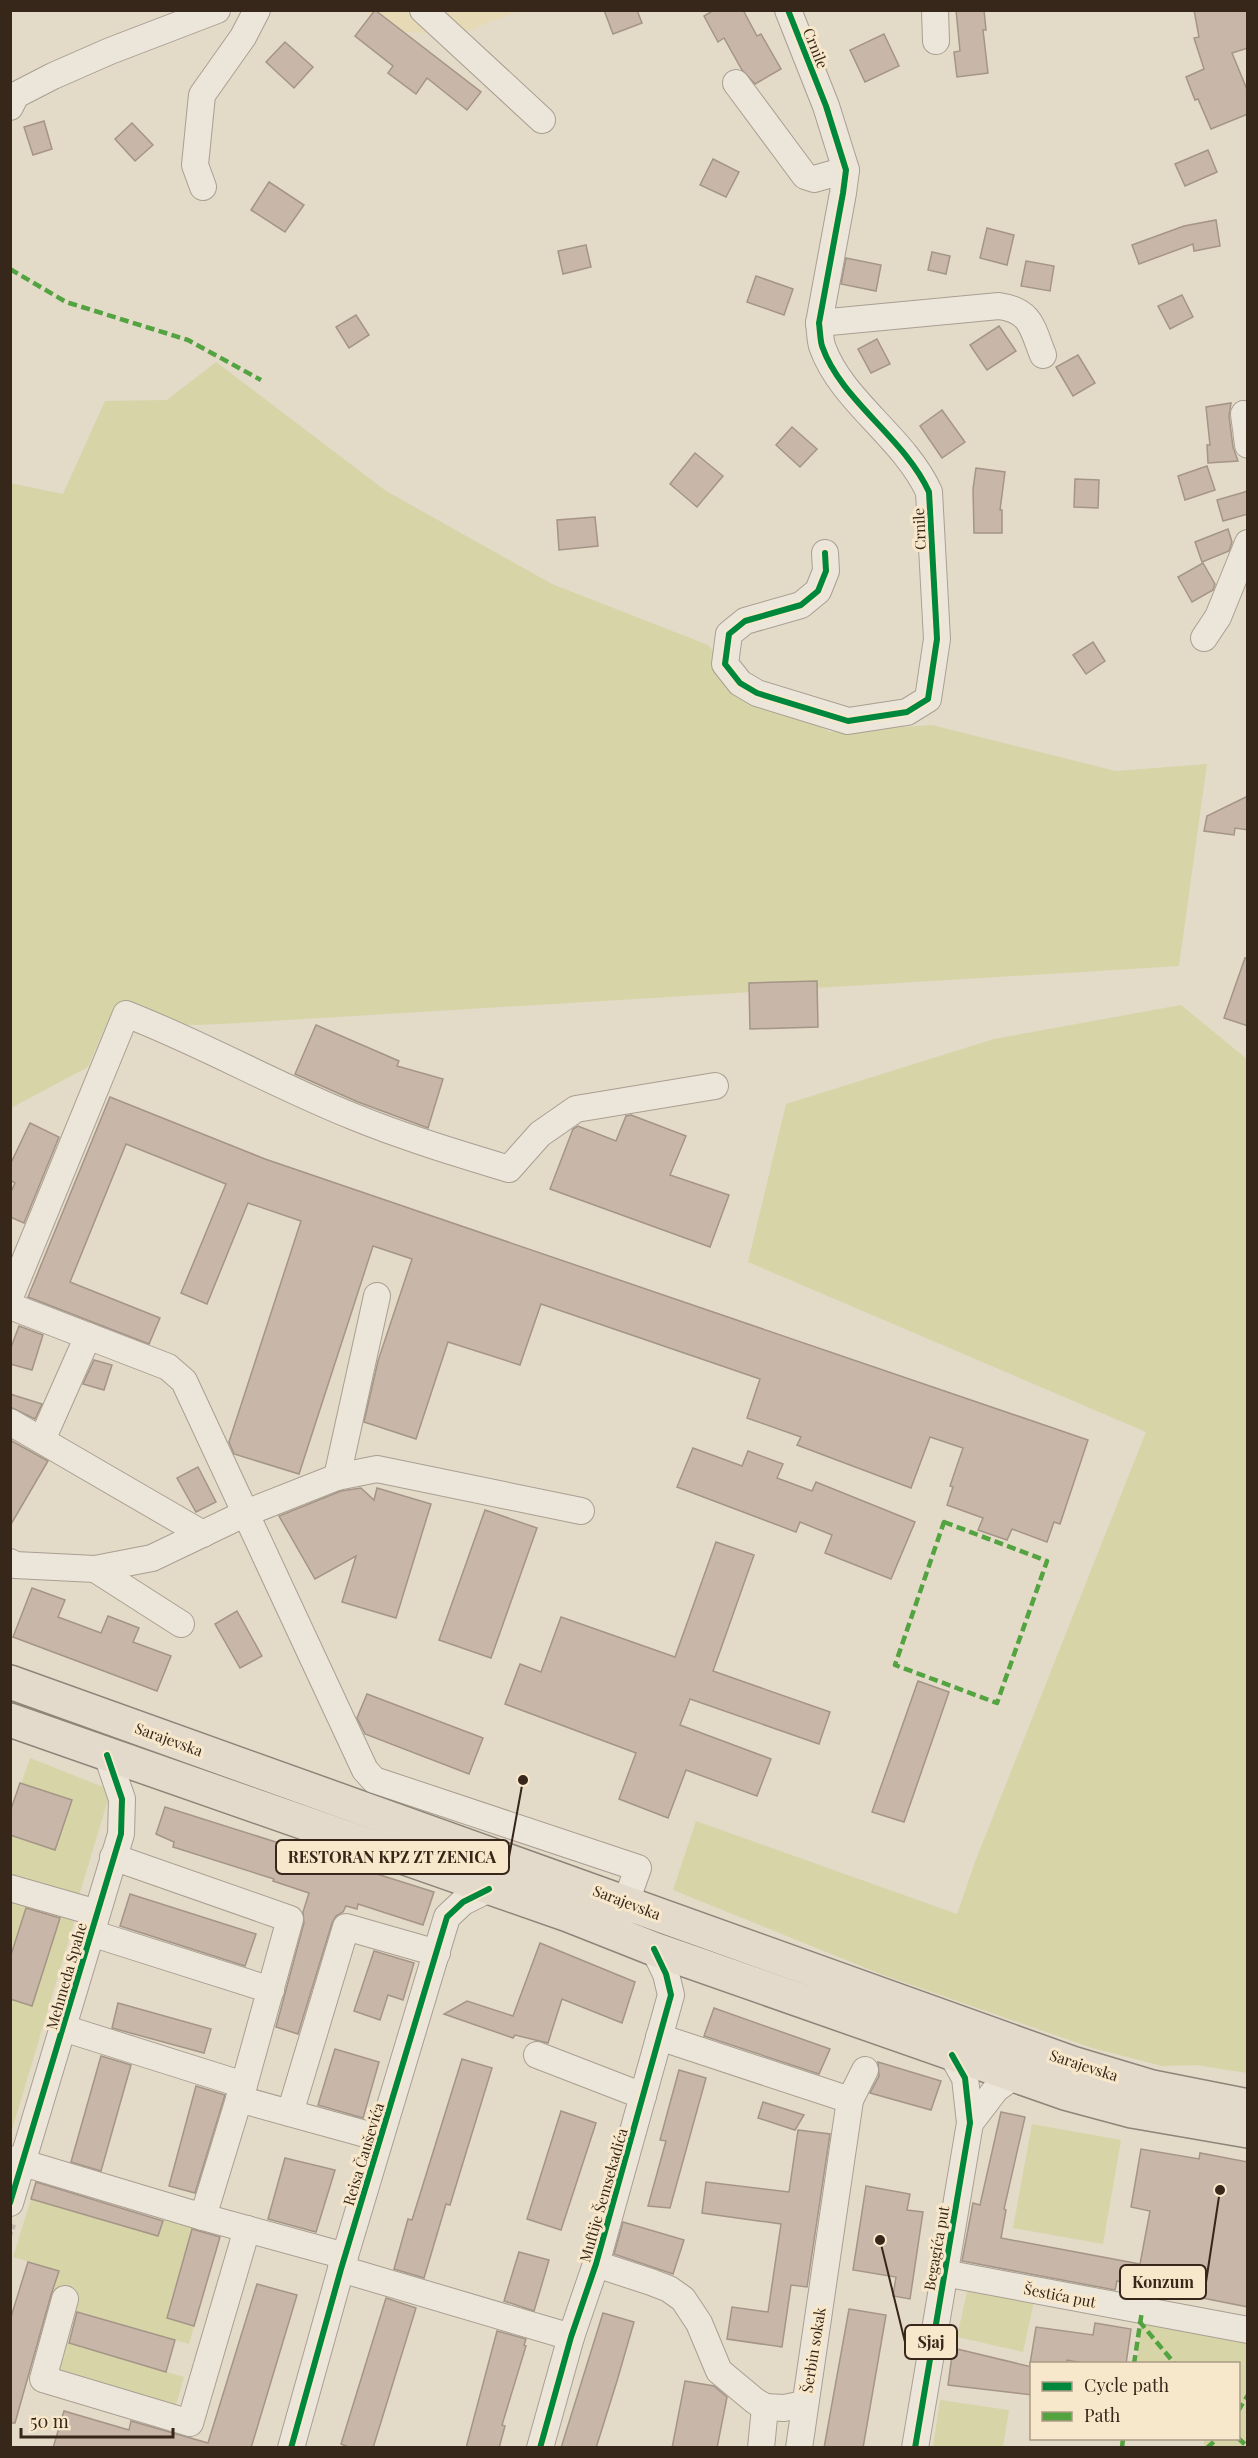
<svg xmlns="http://www.w3.org/2000/svg" width="1258" height="2458" font-family="'Playfair Display',serif">
<rect width="100%" height="100%" fill="#e4dac8"/>
<polygon fill="#e6d9b6" points="366,11 517,11 459,35 391,31"/>
<g fill="#d7d4a8">
<polygon points="216,362 386,491 552,584 708,645 740,683 830,732 932,725 1116,771 1207,764 1179,966 222,1024 105,1028 88,1067 11,1108 10,483 63,494 105,401 167,400"/>
<polygon points="1181,1005 1247,1059 1247,2073 1196,2065 1162,2066 1092,2048 883,1975 673,1890 696,1821 957,1914 975,1862 1146,1432 748,1262 786,1104 994,1039"/>
<polygon points="30,1758 103,1787 108,1800 77,1902 11,1880 11,1813"/>
<polygon points="11,1894 76,1916 11,2133"/>
<polygon points="1032,2124 1121,2140 1103,2244 1013,2228"/>
<polygon points="31,2199 158,2236 166,2211 196,2219 167,2318 194,2326 189,2344 50,2304 59,2271 13,2257"/>
<polygon points="969,2283 1035,2297 1023,2352 957,2337"/>
<polygon points="1142,2317 1247,2336 1247,2447 1204,2447 1204,2439 1238,2438 1238,2364 1137,2364"/>
<polygon points="58,2340 184,2377 175,2408 169,2403 64,2372 58,2377"/>
<polygon points="940,2400 1009,2410 1003,2447 933,2447"/>
</g>
<g fill="#c8b7a8" stroke="#a49587" stroke-width="1.5">
<polygon points="375,10 481,92 467,110 427,78 416,94 388,73 393,66 355,36"/>
<polygon points="604,10 637,10 642,23 613,34"/>
<polygon points="714,10 743,10 757,36 761,34 781,69 755,84 742,70 724,38 718,42 704,16"/>
<polygon points="956,10 984,10 986,30 983,30 988,73 957,77 954,52 960,51"/>
<polygon points="1194,10 1248,10 1248,48 1232,53 1248,92 1248,114 1211,129 1198,99 1195,100 1186,77 1204,69 1194,38 1199,37"/>
<polygon points="884,34 899,66 865,82 850,50"/>
<polygon points="285,42 313,67 294,88 266,62"/>
<polygon points="44,121 52,149 33,155 24,127"/>
<polygon points="132,123 153,145 135,161 115,139"/>
<polygon points="1208,150 1217,172 1185,186 1175,164"/>
<polygon points="713,159 739,172 726,197 700,185"/>
<polygon points="269,182 304,205 285,232 251,210"/>
<polygon points="1216,220 1220,246 1194,251 1193,244 1139,264 1132,245 1184,226"/>
<polygon points="987,228 1014,235 1007,265 980,258"/>
<polygon points="586,245 591,267 563,274 558,251"/>
<polygon points="932,252 950,256 946,274 928,270"/>
<polygon points="846,258 881,265 876,291 841,284"/>
<polygon points="1026,261 1054,266 1050,291 1021,286"/>
<polygon points="756,276 793,289 784,315 747,302"/>
<polygon points="1182,295 1193,317 1170,329 1158,306"/>
<polygon points="356,315 369,335 349,348 336,327"/>
<polygon points="999,326 1016,351 987,370 970,345"/>
<polygon points="877,339 890,364 871,373 858,349"/>
<polygon points="1078,355 1095,383 1073,396 1056,367"/>
<polygon points="1231,403 1229,416 1233,447 1238,461 1208,463 1207,445 1210,445 1206,407"/>
<polygon points="942,410 965,442 942,458 920,426"/>
<polygon points="792,427 817,449 800,467 776,445"/>
<polygon points="695,453 723,476 697,507 670,484"/>
<polygon points="1207,466 1215,490 1185,500 1178,476"/>
<polygon points="976,468 1005,472 1000,510 1002,510 1002,533 974,533 973,489"/>
<polygon points="1075,479 1099,480 1098,508 1074,507"/>
<polygon points="1248,491 1248,514 1223,521 1217,500"/>
<polygon points="595,517 598,546 559,550 557,520"/>
<polygon points="1228,529 1232,542 1229,551 1202,562 1195,542"/>
<polygon points="1203,563 1215,584 1213,590 1192,602 1178,577"/>
<polygon points="1093,642 1105,661 1086,674 1073,655"/>
<polygon points="1248,796 1248,830 1235,828 1234,835 1204,831 1207,816"/>
<polygon points="1245,958 1248,959 1248,1026 1224,1018"/>
<polygon points="817,981 818,1027 750,1029 749,983"/>
<polygon points="316,1025 399,1061 397,1066 443,1079 428,1128 358,1102 295,1074"/>
<polygon points="110,1097 265,1159 1088,1440 1060,1524 1054,1522 1047,1542 1012,1529 1007,1540 978,1530 983,1518 947,1505 953,1487 950,1486 963,1448 930,1437 911,1488 797,1445 801,1437 747,1418 760,1379 541,1304 520,1365 448,1342 416,1439 364,1422 378,1361 412,1259 373,1246 299,1474 234,1454 229,1442 301,1221 248,1203 207,1304 181,1293 226,1184 126,1144 70,1282 160,1318 149,1344 28,1297"/>
<polygon points="631,1115 686,1136 670,1175 729,1195 710,1247 550,1189 573,1129 578,1126 616,1141 626,1116"/>
<polygon points="30,1123 59,1137 24,1223 10,1217 10,1194 15,1183 10,1180 10,1165"/>
<polygon points="19,1326 43,1335 32,1370 10,1364 10,1350"/>
<polygon points="94,1360 112,1365 104,1390 83,1384"/>
<polygon points="10,1394 42,1404 35,1419 10,1407"/>
<polygon points="10,1440 48,1461 10,1526"/>
<polygon points="693,1448 742,1466 748,1451 783,1464 777,1478 812,1491 816,1482 915,1522 891,1579 825,1553 832,1535 800,1522 796,1532 677,1487"/>
<polygon points="198,1467 216,1502 196,1512 177,1478"/>
<polygon points="361,1488 374,1500 377,1488 431,1504 396,1618 342,1602 356,1556 315,1579 279,1516 341,1491"/>
<polygon points="485,1510 537,1528 491,1658 439,1640"/>
<polygon points="716,1542 754,1555 713,1671 830,1712 819,1744 690,1699 680,1725 771,1759 757,1796 686,1770 668,1818 619,1799 636,1753 505,1704 520,1664 541,1672 561,1617 675,1657"/>
<polygon points="32,1588 65,1600 58,1617 101,1633 108,1616 139,1628 133,1642 171,1656 157,1691 13,1637"/>
<polygon points="237,1611 262,1656 240,1668 215,1624"/>
<polygon points="918,1681 949,1692 904,1822 872,1812"/>
<polygon points="367,1694 483,1738 469,1774 365,1734 357,1718"/>
<polygon points="20,1783 72,1800 55,1850 10,1835 10,1812"/>
<polygon points="165,1807 434,1892 423,1925 358,1904 357,1909 346,1906 343,1912 336,1916 332,1923 298,2034 276,2027 304,1923 303,1912 309,1893 273,1881 274,1879 173,1847 174,1842 156,1834"/>
<polygon points="130,1894 256,1934 245,1966 120,1926"/>
<polygon points="26,1908 60,1918 32,2006 10,1999 10,1958"/>
<polygon points="540,1943 635,1982 622,2023 562,1999 548,2043 515,2035 513,2038 444,2014 467,2001 513,2016"/>
<polygon points="374,1951 414,1963 403,2000 388,1995 380,2020 354,2011"/>
<polygon points="118,2003 211,2029 204,2053 112,2028"/>
<polygon points="714,2008 830,2049 819,2074 704,2036"/>
<polygon points="335,2049 379,2062 363,2118 318,2105"/>
<polygon points="101,2056 131,2065 101,2171 71,2162"/>
<polygon points="462,2059 492,2068 450,2205 446,2204 424,2278 394,2269 408,2219 412,2220"/>
<polygon points="878,2062 941,2081 931,2110 870,2093 879,2076"/>
<polygon points="679,2070 706,2078 670,2208 648,2206 666,2141 660,2140"/>
<polygon points="196,2086 225,2095 195,2193 169,2186"/>
<polygon points="763,2102 804,2115 795,2130 758,2118"/>
<polygon points="561,2111 596,2123 561,2230 527,2219"/>
<polygon points="1001,2112 1025,2117 1004,2209 1006,2210 1001,2238 1140,2264 1150,2211 1131,2207 1141,2149 1199,2159 1200,2153 1248,2162 1248,2307 1117,2281 1115,2290 962,2261 973,2203 980,2205"/>
<polygon points="798,2130 830,2134 807,2287 791,2285 782,2347 727,2339 732,2307 768,2312 781,2224 702,2213 706,2182 789,2192"/>
<polygon points="285,2158 335,2170 316,2232 268,2219"/>
<polygon points="36,2182 163,2221 158,2236 31,2199"/>
<polygon points="866,2186 910,2194 907,2210 923,2212 910,2299 893,2296 896,2277 853,2270"/>
<polygon points="623,2222 684,2240 673,2274 614,2254"/>
<polygon points="192,2229 220,2237 194,2326 167,2318"/>
<polygon points="519,2252 549,2260 534,2311 504,2301"/>
<polygon points="28,2262 59,2271 51,2295 15,2423 10,2423 10,2320"/>
<polygon points="257,2284 297,2295 251,2448 53,2448 64,2411 129,2430 131,2421 208,2443"/>
<polygon points="386,2298 416,2308 373,2448 351,2448 341,2444"/>
<polygon points="849,2309 886,2315 863,2448 824,2448"/>
<polygon points="77,2312 175,2340 166,2372 69,2343"/>
<polygon points="603,2313 634,2322 617,2381 596,2448 561,2448"/>
<polygon points="1095,2323 1131,2329 1126,2364 1089,2364 1067,2360 1066,2364 1030,2364 1036,2327 1093,2335"/>
<polygon points="497,2331 526,2339 524,2345 526,2346 502,2425 505,2426 499,2448 466,2448"/>
<polygon points="953,2348 1032,2367 1032,2395 948,2385"/>
<polygon points="685,2381 714,2386 727,2397 717,2448 672,2448"/>
</g>
<g fill="none" stroke-linecap="round" stroke-linejoin="round">
<defs>
<g id="minor">
<polyline points="423,10 542,120"/>
<path d="M788,10l38,96 20,64 -3,23 -24,130c1,7 1,16 3,23 19,55 82,91 107,146l8,147 -9,60 -21,13 -59,9 -91,-28 -17,-10 -15,-19 4,-30 16,-13 56,-16 17,-14 8,-20 -1,-18"/>
<polyline points="935,10 936,41"/>
<polyline points="736,83 805,176 814,179 846,170"/>
<polyline points="10,107 16,95 53,76 110,51 217,10"/>
<polyline points="203,187 195,165 202,95 243,37 257,10"/>
<path d="M819,323l180,-17c33,5 33,22 44,49"/>
<polyline points="1244,414 1248,445"/>
<polyline points="1204,638 1218,617 1248,543"/>
<path d="M10,1297l116,-283c77,30 149,71 226,102 51,21 104,37 157,53l31,-35 36,-25 139,-23"/>
<polyline points="10,1306 168,1367 184,1381 365,1770 374,1780 638,1868 620,1919"/>
<polyline points="10,1422 203,1534"/>
<polyline points="42,1440 88,1336"/>
<polyline points="337,1477 377,1296"/>
<polyline points="10,1562 15,1565 95,1569 152,1558 246,1513 337,1477 377,1469 581,1511"/>
<polyline points="95,1569 181,1624"/>
<polyline points="113,1857 290,1919 244,2085"/>
<polyline points="10,1888 97,1913"/>
<polyline points="91,1933 271,1990"/>
<polyline points="63,2028 244,2085 239,2099 380,2138"/>
<polyline points="659,2037 850,2100"/>
<polyline points="537,2055 643,2096"/>
<polyline points="290,2113 346,1927 437,1953"/>
<polyline points="970,2123 996,2089 1014,2076"/>
<polyline points="10,2159 203,2217 239,2099"/>
<polyline points="10,2203 121,1834 122,1799 107,1755"/>
<polyline points="203,2217 345,2256"/>
<polyline points="596,2264 651,2282 669,2289 683,2299 699,2323 719,2371 755,2401 765,2407"/>
<polyline points="341,2269 571,2337"/>
<polyline points="944,2273 1248,2330"/>
<polyline points="65,2299 43,2379 190,2423 247,2229"/>
<polyline points="291,2448 341,2269 447,1917 463,1902 489,1889"/>
<polyline points="540,2448 571,2337 596,2264 671,1995 666,1974 654,1949"/>
<polyline points="761,2448 765,2407 784,2408 804,2404"/>
<polyline points="799,2448 850,2100 865,2070"/>
<polyline points="915,2448 970,2123 965,2078 952,2055"/>
</g>
<g id="major">
<polyline points="10,1682 1072,2063 1152,2087 1248,2106"/>
<polyline points="10,1720 568,1915 654,1949 1065,2093 1132,2111 1248,2131"/>
</g>
</defs>
<use href="#minor" stroke="#a99f92" stroke-width="28"/>
<use href="#major" stroke="#8e8479" stroke-width="36"/>
<polyline stroke="#c4bbb1" stroke-width="4" stroke-dasharray="4.5 3" stroke-linecap="butt" points="10,2236 15,2223"/>
<use href="#minor" stroke="#ece5da" stroke-width="26"/>
<use href="#major" stroke="#e4dacb" stroke-width="33"/>
<g stroke="#53a340" stroke-width="4.5" stroke-dasharray="9 4.5" stroke-linecap="butt">
<polyline points="10,269 66,302 188,340 261,380"/>
<polygon points="944,1522 1047,1561 997,1703 895,1665"/>
<polyline points="1139,2321 1175,2364"/>
<polyline points="1134,2364 1142,2311"/>
<polyline points="1238,2411 1248,2395"/>
<polyline points="1238,2438 1248,2447"/>
<polyline points="1122,2448 1123,2438"/>
<polyline points="1207,2448 1218,2438"/>
</g>
<defs>
<g id="cycleway">
<path d="M788,10l38,96 20,64 -3,23 -24,130c1,7 1,16 3,23 19,55 82,91 107,146l8,147 -9,60 -21,13 -59,9 -91,-28 -17,-10 -15,-19 4,-30 16,-13 56,-16 17,-14 8,-20 -1,-18"/>
<polyline points="10,2203 121,1834 122,1799 107,1755"/>
<polyline points="291,2448 341,2269 447,1917 463,1902 489,1889"/>
<polyline points="540,2448 571,2337 596,2264 671,1995 666,1974 654,1949"/>
<polyline points="915,2448 970,2123 965,2078 952,2055"/>
</g>
</defs>
<use href="#cycleway" stroke="#f8e8cb" stroke-width="10"/>
<use href="#cycleway" stroke="#00873e" stroke-width="6"/>
</g>
<g text-anchor="middle" dominant-baseline="central" stroke-width="6" stroke-linejoin="round" paint-order="stroke">
<g font-size="15" fill="#37261a" stroke="#f8e8cb">
<text transform="translate(816 48) rotate(68)">Crnile</text>
<text transform="translate(919 529) rotate(-93)">Crnile</text>
<text transform="translate(169 1739) rotate(20)">Sarajevska</text>
<text transform="translate(627 1902) rotate(21)">Sarajevska</text>
<text transform="translate(66 1976) rotate(-74)">Mehmeda Spahe</text>
<text transform="translate(1084 2065) rotate(18)">Sarajevska</text>
<text transform="translate(363 2154) rotate(-73)">Reisa Čauševića</text>
<text transform="translate(603 2195) rotate(-74)">Muftije Šemsekadića</text>
<text transform="translate(936 2248) rotate(-80)">Begagića put</text>
<text transform="translate(1060 2295) rotate(11)">Šestića put</text>
<text transform="translate(813 2350) rotate(-81)">Šerbin sokak</text>
</g>
</g>
<path fill="none" stroke="#37261a" stroke-width="2" d="M523 1780L509 1857M1220 2190L1206 2282M880 2240L905 2342"/>
<g fill="#37261a" stroke="#f8e8cb" stroke-width="2">
<circle cx="523" cy="1780" r="6"/>
<circle cx="1220" cy="2190" r="6"/>
<circle cx="880" cy="2240" r="6"/>
</g>
<g fill="#f8e8cb" stroke="#37261a" stroke-width="2">
<rect x="276" y="1840" width="233" height="34" rx="6"/>
<rect x="1120" y="2265" width="86" height="34" rx="6"/>
<rect x="905" y="2325" width="52" height="34" rx="6"/>
</g>
<g font-size="16" text-anchor="middle" font-weight="bold" fill="#37261a">
<text x="392" y="1863">RESTORAN KPZ ZT ZENICA</text>
<text x="1163" y="2288">Konzum</text>
<text x="931" y="2348">Sjaj</text>
</g>
<rect width="1258" height="2458" fill="none" stroke="#37261a" stroke-width="24"/>
<rect x="1030" y="2362" width="210" height="78" fill="#f8e8cb" stroke="#ab9a84" stroke-width="1.5"/>
<rect x="1042" y="2382" width="30" height="9" fill="#00873e" stroke="#ab9a84" stroke-width="1.5"/>
<text x="1084" y="2392" font-size="18" fill="#37261a">Cycle path</text>
<rect x="1042" y="2412" width="30" height="9" fill="#53a340" stroke="#ab9a84" stroke-width="1.5"/>
<text x="1084" y="2422" font-size="18" fill="#37261a">Path</text>
<path d="M21 2428v9h152v-9" fill="none" stroke="#37261a" stroke-width="3"/>
<text x="30" y="2428" font-size="18" fill="#37261a" stroke="#f8e8cb" stroke-width="4.5" paint-order="stroke">50 m</text>
</svg>
